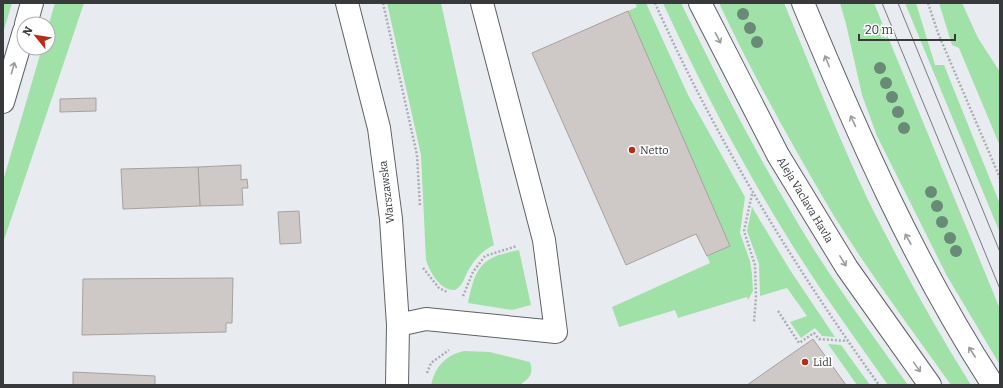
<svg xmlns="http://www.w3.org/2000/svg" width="1003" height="388" font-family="Bitter,serif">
<rect width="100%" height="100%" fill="#e8ecf1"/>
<g fill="#a0e1a8">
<polygon points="3,3 12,3 3,33"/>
<polygon points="55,3 84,3 3,243 3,181 42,48 48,48 48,27"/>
<path d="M387,3h54l53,242c-11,5 -19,14 -25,24 -5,8 -5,16 -14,21 -15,1 -25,-18 -29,-30l-5,-105z"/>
<polygon points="635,3 646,3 688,95 745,197 740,233 750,261 752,274 753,291 748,300 747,297 678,318 675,310 619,327 612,307 710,263 707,256 730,246 628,11 637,7"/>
<path d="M663,3h18c39,81 80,160 127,237 31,50 66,97 100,145h-20c-36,-51 -73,-102 -105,-155 -45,-73 -84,-149 -120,-227z"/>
<path d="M719,3h65c28,67 55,136 86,201 31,62 64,122 101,181h-20c-40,-56 -81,-111 -117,-169 -41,-70 -81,-140 -115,-213z"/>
<polygon points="840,3 874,3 1000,309 1000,365 947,276 877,136 862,95 846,24"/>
<polygon points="905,3 916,3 935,65 944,65 952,85 1000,204 1000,233"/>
<polygon points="939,3 962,3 978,38 1000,72 1000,146 959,48 952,45"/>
<polygon points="752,207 790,270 835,337 822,336 815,328 801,338 790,322 807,316 787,288 760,296 759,264 747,231"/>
<path d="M519,250l12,55 -19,5 -44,-7c7,-37 14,-46 51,-53z"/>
<polygon points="828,344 841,345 870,385 857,385"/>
<path d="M464,351l26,1 40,10c4,13 -1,16 -10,23h-89c4,-19 15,-30 33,-34z"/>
</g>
<g fill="#cec8c6" stroke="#a7a19e">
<polygon points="628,11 730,246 707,256 696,234 626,265 532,53"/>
<polygon points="96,98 96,111 60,112 60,99"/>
<polygon points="241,165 241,180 247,179 248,188 242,188 243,205 200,206 198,167"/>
<polygon points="198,167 200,206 123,209 121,169"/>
<polygon points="299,211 301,243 280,244 278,212"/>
<polygon points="233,278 232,323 226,323 226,332 82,335 83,279"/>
<polygon points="813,339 846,385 747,385"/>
<polygon points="73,372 155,376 155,385 73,385"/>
</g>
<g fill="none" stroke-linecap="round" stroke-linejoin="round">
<defs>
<g id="minor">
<polyline points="347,3 379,128 391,219 398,325 397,385"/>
<polyline points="398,325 426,319 556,332 544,240 482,3"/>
</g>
<g id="major">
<polyline points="700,3 778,155 847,268 930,385"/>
<path d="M803,3c55,132 112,262 190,382"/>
<polyline points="26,24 32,3"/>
<polyline points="3,102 24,31"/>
</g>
</defs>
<use href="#minor" stroke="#5e6265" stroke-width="24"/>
<use href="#major" stroke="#5e6265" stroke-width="24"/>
<g stroke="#aaadb1" stroke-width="2.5" stroke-dasharray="2 2" stroke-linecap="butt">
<polyline points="383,3 417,155 420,207"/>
<path d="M655,3c60,135 138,262 224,382"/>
<polyline points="928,3 938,33 1000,178"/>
<polyline points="752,194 744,231 755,265 756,297 754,322"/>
<polyline points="423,268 439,288 447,292"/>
<polyline points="463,296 473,272 485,256 517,246"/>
<polyline points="778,311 799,343 814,333 819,339 847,341"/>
<polyline points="427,373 431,363 449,350"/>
</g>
<use href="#minor" stroke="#fff" stroke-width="22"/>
<use href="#major" stroke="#fff" stroke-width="22"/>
<g stroke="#797c7f" stroke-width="1">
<polyline points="882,3 1000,289"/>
<polyline points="898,3 1000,252"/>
</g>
</g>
<g fill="#688a76">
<circle cx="743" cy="14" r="6"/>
<circle cx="750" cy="28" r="6"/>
<circle cx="757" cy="42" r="6"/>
<circle cx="880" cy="68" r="6"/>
<circle cx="886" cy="83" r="6"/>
<circle cx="892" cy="97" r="6"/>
<circle cx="898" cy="112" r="6"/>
<circle cx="904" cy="128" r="6"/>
<circle cx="931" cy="192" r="6"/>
<circle cx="937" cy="206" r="6"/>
<circle cx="942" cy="222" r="6"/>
<circle cx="950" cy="238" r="6"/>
<circle cx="956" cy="251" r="6"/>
</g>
<defs><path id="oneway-shaft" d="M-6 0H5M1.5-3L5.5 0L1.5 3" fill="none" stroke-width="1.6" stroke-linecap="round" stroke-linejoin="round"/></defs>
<g stroke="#9b9c9d">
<use href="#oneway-shaft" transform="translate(718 38) rotate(63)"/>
<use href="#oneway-shaft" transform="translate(827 61) rotate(-112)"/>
<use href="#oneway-shaft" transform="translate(13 68) rotate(-74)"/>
<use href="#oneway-shaft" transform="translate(853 121) rotate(-115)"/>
<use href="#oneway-shaft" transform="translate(908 239) rotate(-119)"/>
<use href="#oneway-shaft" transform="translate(843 261) rotate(58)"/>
<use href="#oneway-shaft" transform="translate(972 352) rotate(-123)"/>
<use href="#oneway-shaft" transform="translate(917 367) rotate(55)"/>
</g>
<g fill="#b92c15" stroke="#fff" stroke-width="1.5">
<circle cx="632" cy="150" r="4"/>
<circle cx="805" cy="362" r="4"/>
</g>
<g text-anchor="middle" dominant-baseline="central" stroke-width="3.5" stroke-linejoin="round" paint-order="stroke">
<g font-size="11" fill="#37393b" stroke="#fff" text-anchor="start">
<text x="640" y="150">Netto</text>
<text x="813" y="362">Lidl</text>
</g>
<g font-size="11" fill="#37393b" stroke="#fff">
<text transform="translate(387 192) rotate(-97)">Warszawska</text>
<text transform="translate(805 200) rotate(59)">Aleja Vaclava Havla</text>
</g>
</g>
<rect width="1003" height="388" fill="none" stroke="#37393b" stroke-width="8"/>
<g transform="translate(36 36) rotate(300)"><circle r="19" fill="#ffffff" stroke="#afb0b1"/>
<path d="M0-3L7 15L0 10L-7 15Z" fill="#b92c15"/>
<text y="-6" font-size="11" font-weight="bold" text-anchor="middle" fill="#37393b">N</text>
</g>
<path d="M859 34v6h96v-6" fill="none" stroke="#37393b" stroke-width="2"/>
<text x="865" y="34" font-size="12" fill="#37393b" stroke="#ffffff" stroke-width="3" paint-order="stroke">20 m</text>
</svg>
